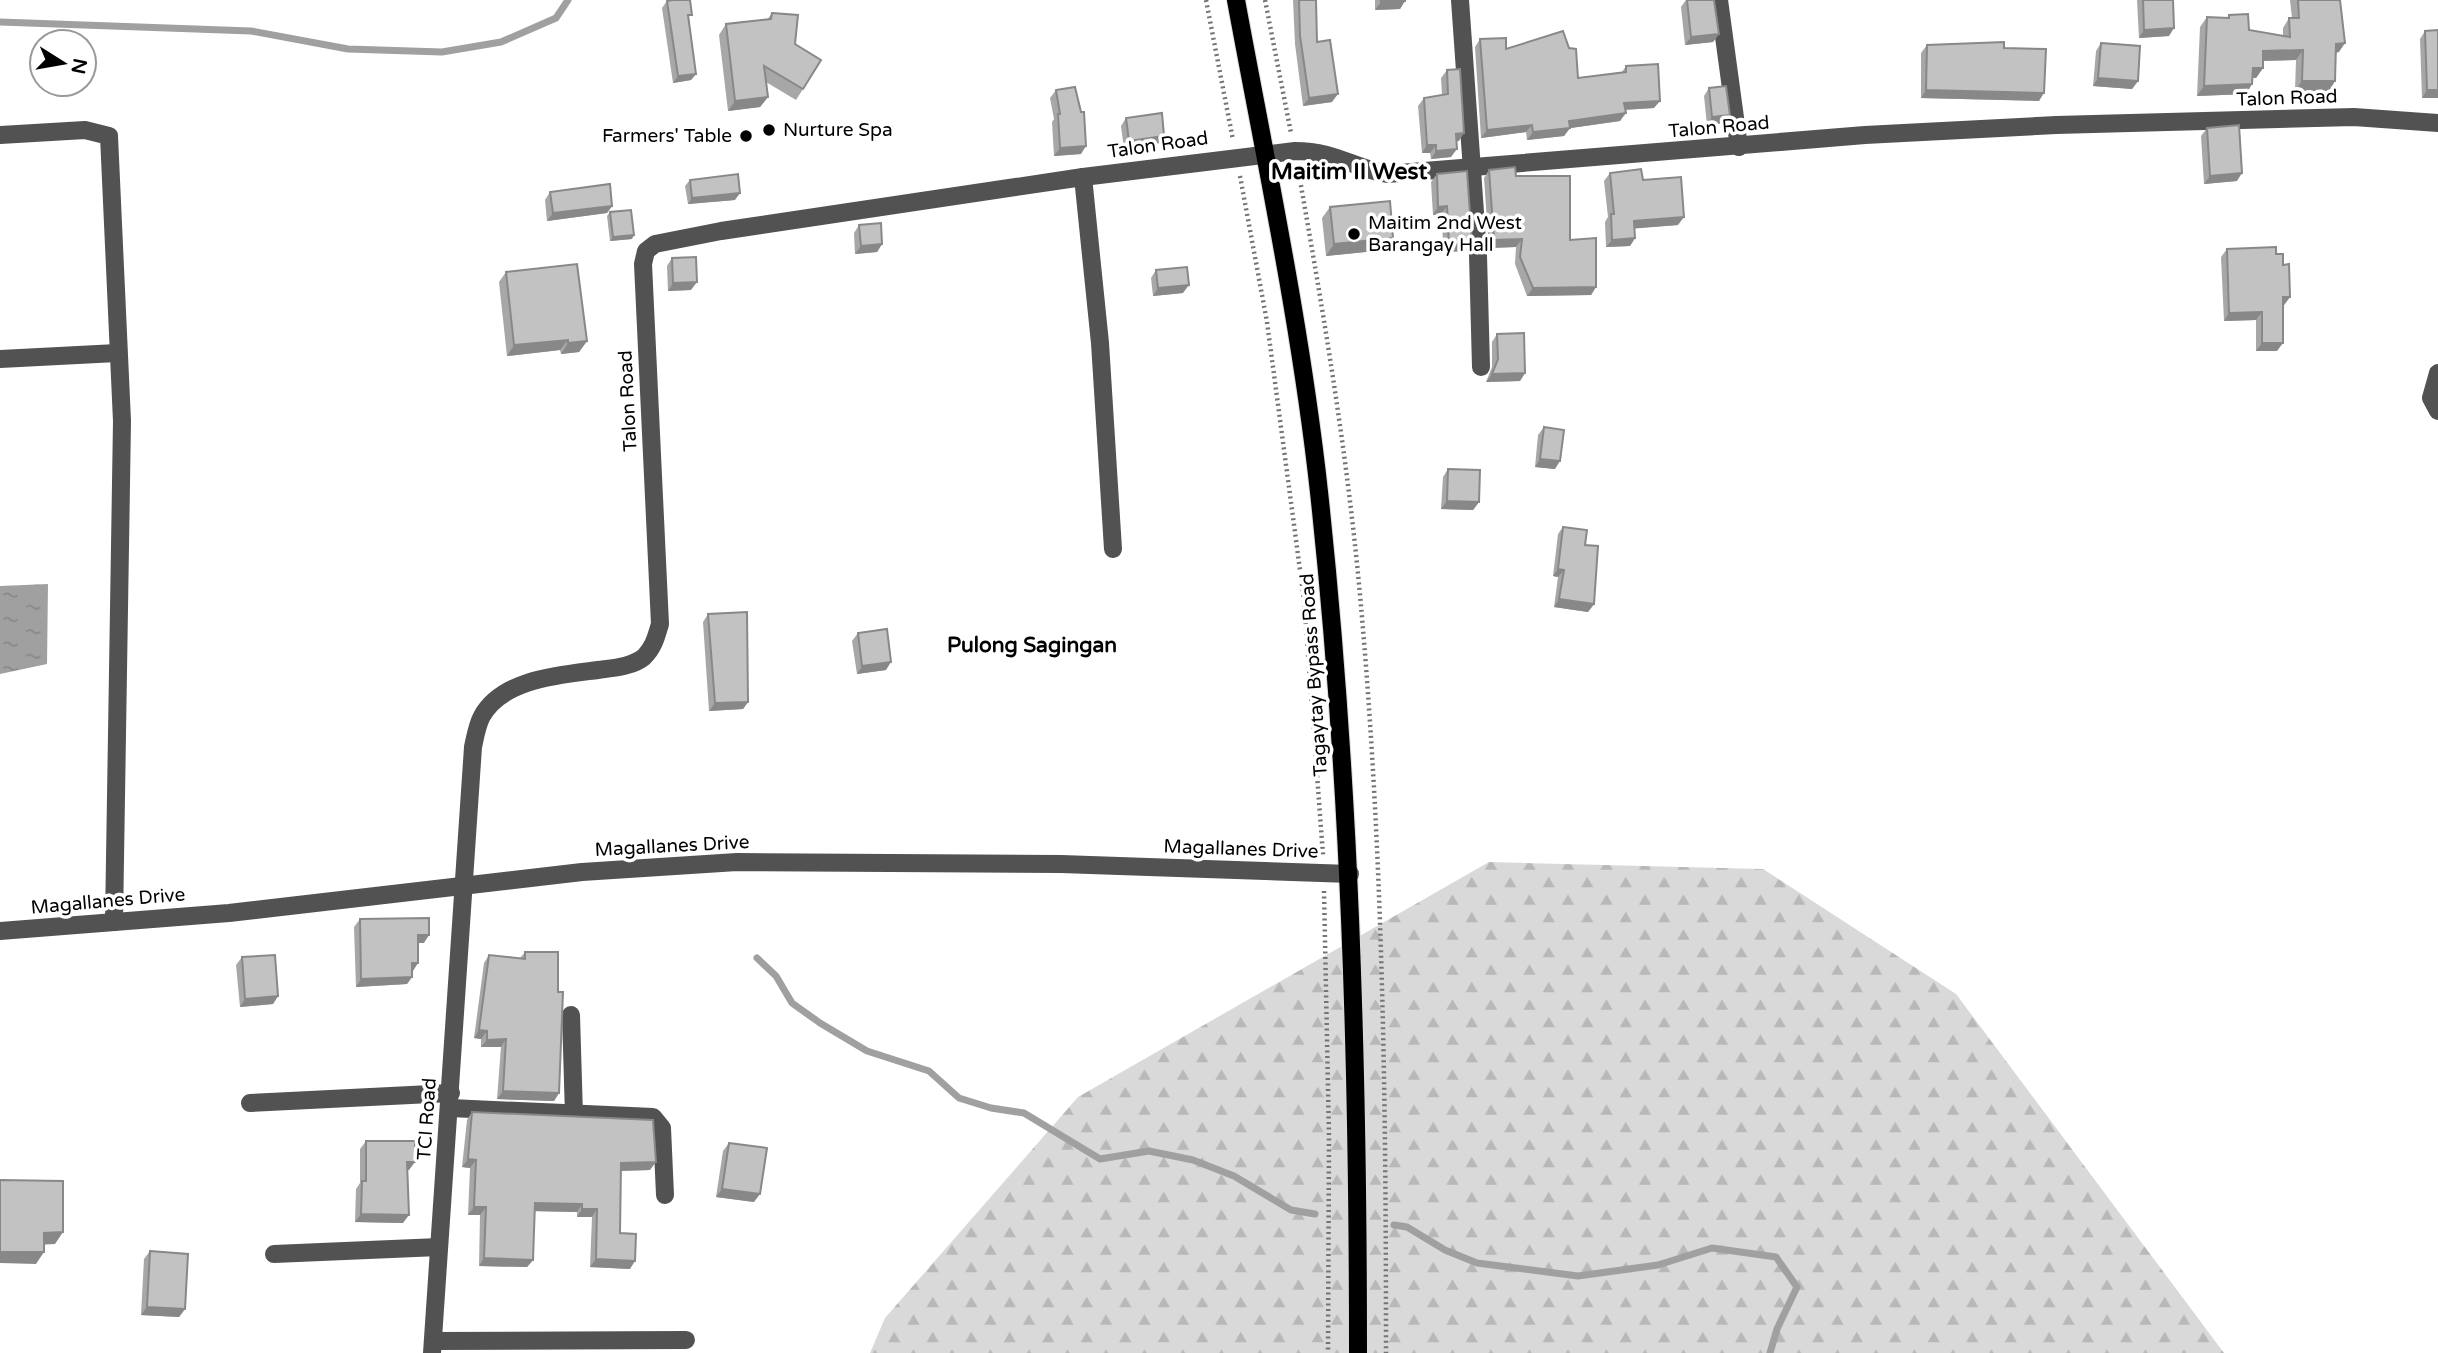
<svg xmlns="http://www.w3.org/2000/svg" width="2438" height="1353" font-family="'Varela Round',sans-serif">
<defs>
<pattern id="forest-firs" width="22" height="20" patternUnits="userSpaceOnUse" patternTransform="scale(1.75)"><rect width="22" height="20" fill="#d9d9d9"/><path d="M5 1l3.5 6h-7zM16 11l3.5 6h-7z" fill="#b8b8b8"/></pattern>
<pattern id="water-ripples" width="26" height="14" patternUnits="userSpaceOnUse" patternTransform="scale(1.75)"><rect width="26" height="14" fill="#a0a0a0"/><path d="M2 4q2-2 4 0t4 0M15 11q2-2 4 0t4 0" fill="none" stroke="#888"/></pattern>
</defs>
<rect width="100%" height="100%" fill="#fff"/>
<polygon fill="url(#forest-firs)" points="1489,862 1763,869 1956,994 2224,1353 870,1353 885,1318 1078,1097"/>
<polygon fill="url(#water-ripples)" points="48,584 47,664 0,674 0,586"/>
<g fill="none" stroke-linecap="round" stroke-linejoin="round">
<g stroke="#a0a0a0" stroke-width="7">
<polyline points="0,22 251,31 348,49 442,52 501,42 556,18 568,0"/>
<polyline points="757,958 776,976 792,1003 820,1023 867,1051 929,1071 959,1098 991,1108 1024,1113 1100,1159 1149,1151 1193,1160 1234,1176 1291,1210 1315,1214"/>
<polyline points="1394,1225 1407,1227 1445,1250 1477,1263 1578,1276 1658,1265 1712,1248 1776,1257 1797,1287 1777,1329 1770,1353"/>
</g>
<defs>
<path id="major" d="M1236,0c30,163 65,327 83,492 31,286 39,573 39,861"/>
</defs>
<use href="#major" stroke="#dbdbdb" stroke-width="20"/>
<g stroke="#747474" stroke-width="4.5" stroke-dasharray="2 3.5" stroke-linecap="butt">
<polyline points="1206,0 1233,140"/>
<polyline points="1265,0 1291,133"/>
<path d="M1298,169c25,141 49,283 62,426 23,252 26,505 26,758"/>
<polyline points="1240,176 1267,322 1304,600 1323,855"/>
<polyline points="1324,891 1329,1137 1328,1353"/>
</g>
<g stroke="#525252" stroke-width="18">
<polyline points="1460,0 1478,255 1481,367"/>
<polyline points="1719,0 1739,147"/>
<polyline points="0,135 85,130 109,136 122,421 114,922"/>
<polyline points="1083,177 1100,343 1113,549"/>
<polyline points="0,359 117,353"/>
<polyline points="2438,373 2431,398 2438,411"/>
<polyline points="0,931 229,913 582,872 737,862 1061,864 1350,874"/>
<polyline points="571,1015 574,1115"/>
<polyline points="250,1103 451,1093"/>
<polyline points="450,1108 653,1117 662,1128 665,1195"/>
<polyline points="274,1254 439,1247"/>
<polyline points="433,1341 686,1340"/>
<path d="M432,1353l41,-606c2,-9 4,-22 9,-31 21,-37 77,-41 116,-46 14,-2 34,-3 46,-13 10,-10 12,-20 16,-33l-17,-360 3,-13 9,-7 66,-13 362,-54 212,-26c41,0 55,16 92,23l478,-39 191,-10 298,-8 84,6"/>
</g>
<use href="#major" stroke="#000" stroke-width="18"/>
</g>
<g fill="#a7a7a7">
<polygon points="1293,0 1316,0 1317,42 1332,102 1303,106 1295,44"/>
<polygon points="1375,0 1405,0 1400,9 1375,10"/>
<polygon points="1686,0 1714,0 1719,34 1713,42 1685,45 1681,7"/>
<polygon points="2137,0 2173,0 2169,36 2139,38"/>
<polygon points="2290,0 2340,0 2339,52 2336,53 2335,81 2329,91 2295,91 2296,60 2263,61 2263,68 2256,78 2252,78 2252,84 2246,94 2197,96 2200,27 2207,17 2227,18 2229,15 2249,30 2283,36 2283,28 2289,18 2292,18"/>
<polygon points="667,1 689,19 696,74 691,80 673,83 662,8"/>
<polygon points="772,13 795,44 803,89 796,100 766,82 768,97 760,107 728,111 719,35 726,24 767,20"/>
<polygon points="2425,31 2438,98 2422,98 2420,39"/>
<polygon points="1480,39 1578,78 1622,72 1626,66 1654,108 1625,110 1620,121 1570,128 1564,136 1527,140 1526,132 1481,138 1475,47"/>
<polygon points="2101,43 2138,81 2132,89 2093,86 2096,51"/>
<polygon points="1927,45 2039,101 1921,98 1921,53"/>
<polygon points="1447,70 1459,141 1457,141 1451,157 1431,159 1430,153 1422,153 1418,106 1424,98 1442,95 1441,78"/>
<polygon points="1709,88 1724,123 1707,125 1704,96"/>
<polygon points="1056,90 1081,154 1054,156 1052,122 1054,119 1050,98"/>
<polygon points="1126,118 1158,144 1124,149 1121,126"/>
<polygon points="2207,128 2237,181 2204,184 2201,136"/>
<polygon points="1489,170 1516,176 1570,240 1596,287 1591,295 1527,296 1515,264 1516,247 1489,248 1484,178"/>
<polygon points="1610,173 1643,180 1678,225 1635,228 1635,238 1630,246 1606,247 1605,222 1608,217 1604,181"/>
<polygon points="1437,174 1466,251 1444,252 1441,214 1433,215 1431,182"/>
<polygon points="690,180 735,200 688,204 685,186"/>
<polygon points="550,192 612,206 607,213 547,221 545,200"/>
<polygon points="1330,207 1385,250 1326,256 1322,218"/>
<polygon points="610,212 632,239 610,241 607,216"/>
<polygon points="859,225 882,244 877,252 855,254 854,233"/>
<polygon points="2227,249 2276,254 2283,265 2290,297 2284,305 2283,305 2277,351 2256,351 2256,320 2224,321 2221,257"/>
<polygon points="672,258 691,290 668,291 667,266"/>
<polygon points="1156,270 1183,293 1153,296 1151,278"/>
<polygon points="506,272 587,341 579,352 561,354 560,350 507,356 499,282"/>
<polygon points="1497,334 1525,373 1520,381 1486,382 1492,367 1492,342"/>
<polygon points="1544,427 1555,469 1535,467 1538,435"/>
<polygon points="1448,469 1479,502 1473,510 1441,509 1443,477"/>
<polygon points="1563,527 1585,545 1594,604 1588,612 1554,607 1558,577 1553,576 1558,534"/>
<polygon points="708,614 748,702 743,709 709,711 703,622"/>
<polygon points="858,633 886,670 857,674 852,641"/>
<polygon points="360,919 424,943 418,943 412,971 412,977 407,984 356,987 354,927"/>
<polygon points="525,952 559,1093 554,1101 497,1099 501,1047 481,1047 481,1039 474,1038 484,963 489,955 520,958"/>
<polygon points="242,957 278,996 273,1004 240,1007 236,965"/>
<polygon points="472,1112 650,1170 621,1171 620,1233 630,1269 590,1267 592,1217 577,1217 577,1212 534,1211 533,1260 527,1267 479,1266 480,1215 468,1215 470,1168 462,1167 467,1120"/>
<polygon points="366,1141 409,1170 407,1170 403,1223 355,1222 356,1189 360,1183 360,1149"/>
<polygon points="729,1143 754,1202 716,1197 723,1151"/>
<polygon points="150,1251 185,1309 179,1317 141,1315 144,1259"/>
</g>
<g fill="#888">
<polygon points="1405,1 1400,9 1375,10 1381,2"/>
<polygon points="2174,28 2169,36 2139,38 2144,30"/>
<polygon points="1719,34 1713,42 1685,45 1691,37"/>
<polygon points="2345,43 2339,52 2329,53 2336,44"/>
<polygon points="2303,50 2296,60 2256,61 2263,51"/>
<polygon points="2253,68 2263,68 2256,78 2246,78"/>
<polygon points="696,74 691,80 673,83 678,76"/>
<polygon points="2098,78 2138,81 2132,89 2093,86"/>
<polygon points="2302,81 2335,81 2329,91 2295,91"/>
<polygon points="2252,84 2246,94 2197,96 2204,86"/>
<polygon points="1926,90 2044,93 2039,101 1921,98"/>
<polygon points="2427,90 2438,90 2438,98 2422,98"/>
<polygon points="1338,94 1332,102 1303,106 1309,98"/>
<polygon points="768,97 760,107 728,111 735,101"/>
<polygon points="1660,101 1654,108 1619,110 1624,103"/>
<polygon points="1626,113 1620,121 1564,129 1569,121"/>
<polygon points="1730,115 1724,123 1707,125 1712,117"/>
<polygon points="1532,125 1526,132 1481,138 1487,130"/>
<polygon points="1570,128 1564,136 1527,140 1533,132"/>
<polygon points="1464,133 1459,141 1451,142 1456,134"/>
<polygon points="1164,136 1158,144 1124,149 1129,141"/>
<polygon points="1427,145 1436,145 1430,153 1422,153"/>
<polygon points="1086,146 1081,154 1054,156 1060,148"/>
<polygon points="1457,149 1451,157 1431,159 1436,151"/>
<polygon points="2242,173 2237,181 2204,184 2210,176"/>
<polygon points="740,193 735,200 688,204 692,198"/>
<polygon points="612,206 607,213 547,221 553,213"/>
<polygon points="1447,206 1441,214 1433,215 1438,207"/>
<polygon points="1684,217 1678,225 1629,229 1634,221"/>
<polygon points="634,235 632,239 610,241 613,237"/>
<polygon points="1393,238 1385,250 1326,256 1334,244"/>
<polygon points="1635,238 1630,246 1606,247 1612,240"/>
<polygon points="1522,239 1516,247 1489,248 1494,240"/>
<polygon points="1472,243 1466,251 1444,252 1449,244"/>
<polygon points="882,244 877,252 855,254 861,246"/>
<polygon points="697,282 691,290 668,291 673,283"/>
<polygon points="1189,285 1183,293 1153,296 1158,288"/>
<polygon points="1596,287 1591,295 1527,296 1533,288"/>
<polygon points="2283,297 2290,297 2284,305 2278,305"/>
<polygon points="2262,312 2256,320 2224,321 2229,313"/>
<polygon points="568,340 560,350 507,356 514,345"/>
<polygon points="587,341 579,352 561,354 568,343"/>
<polygon points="2262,343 2283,343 2277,351 2256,351"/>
<polygon points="1525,373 1520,381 1486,382 1492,374"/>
<polygon points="1540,459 1560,461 1555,469 1535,467"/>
<polygon points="1447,501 1479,502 1473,510 1441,509"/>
<polygon points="1558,569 1564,570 1558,577 1553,576"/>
<polygon points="1559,599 1594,604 1588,612 1554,607"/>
<polygon points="891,662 886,670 857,674 862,666"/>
<polygon points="748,702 743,709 709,711 715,703"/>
<polygon points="418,935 429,935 424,943 413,943"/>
<polygon points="412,963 418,963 413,971"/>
<polygon points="412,977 407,984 356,987 361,979"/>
<polygon points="278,996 273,1004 240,1007 245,999"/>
<polygon points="479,1030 487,1031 481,1039 474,1038"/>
<polygon points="506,1039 501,1047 481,1047 487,1040"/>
<polygon points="503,1091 559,1093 554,1101 497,1099"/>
<polygon points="468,1159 476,1160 470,1168 462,1167"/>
<polygon points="407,1162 415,1162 409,1170 401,1170"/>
<polygon points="656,1162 650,1170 615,1171 621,1163"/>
<polygon points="722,1189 760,1194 754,1202 716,1197"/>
<polygon points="535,1203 582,1204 577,1212 529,1211"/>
<polygon points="474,1207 486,1207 480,1215 468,1215"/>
<polygon points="582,1209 597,1209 592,1217 577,1217"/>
<polygon points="361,1214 409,1215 403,1223 355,1222"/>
<polygon points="63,1232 55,1244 36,1245 44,1233"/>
<polygon points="0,1252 44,1252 36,1264 0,1263"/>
<polygon points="484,1258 533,1260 527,1267 479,1266"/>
<polygon points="596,1259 635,1261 630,1269 590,1267"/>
<polygon points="147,1307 185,1309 179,1317 141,1315"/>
</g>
<g fill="#c2c2c2" stroke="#888" stroke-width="2">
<polygon points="673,0 690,0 692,15 688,15 696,74 678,76 667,1"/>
<polygon points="1299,0 1316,0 1317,42 1330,40 1338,94 1309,98 1300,36"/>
<polygon points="1381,0 1405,0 1405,1 1381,2"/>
<polygon points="1687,0 1714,0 1719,34 1691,37"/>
<polygon points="2143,0 2173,0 2174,28 2144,30"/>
<polygon points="2298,0 2340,0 2345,43 2336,44 2335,81 2302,81 2303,50 2263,51 2263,68 2253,68 2252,84 2204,86 2207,17 2229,18 2229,15 2248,14 2249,30 2290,37 2289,18 2299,18"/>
<polygon points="772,13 798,15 795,44 821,60 803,89 764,66 768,97 735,101 726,24 771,19"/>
<polygon points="2438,30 2438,90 2427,90 2425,31"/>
<polygon points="1563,31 1569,48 1576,49 1578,78 1626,72 1626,66 1658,64 1660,101 1624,103 1626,113 1569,121 1570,128 1533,132 1532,125 1487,130 1480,39 1506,38 1506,49"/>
<polygon points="2004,42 2004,48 2046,49 2044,93 1926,90 1927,45"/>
<polygon points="2101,43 2140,46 2138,81 2098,78"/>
<polygon points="1460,69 1464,133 1456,134 1457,149 1436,151 1436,145 1427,145 1424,98 1448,94 1447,70"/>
<polygon points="1726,86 1730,115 1712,117 1709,88"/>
<polygon points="1075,87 1081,112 1084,112 1086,146 1060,148 1058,114 1060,114 1056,90"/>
<polygon points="1162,113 1164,136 1129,141 1126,118"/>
<polygon points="2239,125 2242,173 2210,176 2207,128"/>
<polygon points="1515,167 1516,176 1570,176 1570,240 1596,238 1596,287 1533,288 1520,257 1522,239 1494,240 1489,170"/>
<polygon points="1641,169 1643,180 1681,177 1684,217 1634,221 1635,238 1612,240 1611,214 1614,214 1610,173"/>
<polygon points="1467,171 1472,243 1449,244 1447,206 1438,207 1437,174"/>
<polygon points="738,174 740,193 692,198 690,180"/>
<polygon points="610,184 612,206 553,213 550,192"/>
<polygon points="1390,201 1393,238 1334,244 1330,207"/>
<polygon points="631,210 634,235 613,237 610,212"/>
<polygon points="881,223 882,244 861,246 859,225"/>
<polygon points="2276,247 2276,254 2283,254 2283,265 2289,264 2290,297 2283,297 2283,343 2262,343 2262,312 2229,313 2227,249"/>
<polygon points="696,257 697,282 673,283 672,258"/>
<polygon points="577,264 587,341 568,343 568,340 514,345 506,272"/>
<polygon points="1187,267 1189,285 1158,288 1156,270"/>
<polygon points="1524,333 1525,373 1492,374 1498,359 1497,334"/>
<polygon points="1544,427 1564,430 1560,461 1540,459"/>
<polygon points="1448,469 1480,470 1479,502 1447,501"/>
<polygon points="1563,527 1587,530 1585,545 1598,546 1594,604 1559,599 1564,570 1558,569"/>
<polygon points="747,612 748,702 715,703 708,614"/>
<polygon points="887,629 891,662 862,666 858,633"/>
<polygon points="429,918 429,935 418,935 418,963 412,963 412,977 361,979 360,919"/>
<polygon points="525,952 558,952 558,992 563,992 559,1093 503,1091 506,1039 487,1040 487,1031 479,1030 489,955 525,959"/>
<polygon points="275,955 278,996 245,999 242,957"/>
<polygon points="472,1112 653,1120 656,1162 621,1163 620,1233 636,1234 635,1261 596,1259 597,1209 582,1209 582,1204 535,1203 533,1260 484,1258 486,1207 474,1207 476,1160 468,1159"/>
<polygon points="366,1141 415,1141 415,1162 407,1162 409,1215 361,1214 362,1181 366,1181"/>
<polygon points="729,1143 767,1148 760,1194 722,1189"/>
<polygon points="0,1180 63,1181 63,1232 44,1233 44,1252 0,1252"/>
<polygon points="150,1251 188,1254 185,1309 147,1307"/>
</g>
<g fill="#000" stroke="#fff" stroke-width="2.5">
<circle cx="769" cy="130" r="7"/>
<circle cx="746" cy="136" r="7"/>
<circle cx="1354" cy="234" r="7"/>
</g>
<g text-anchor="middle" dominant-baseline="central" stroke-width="7" stroke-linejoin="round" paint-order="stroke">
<g font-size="19" fill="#000" stroke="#fff">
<text transform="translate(2287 98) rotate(-2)">Talon Road</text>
<text transform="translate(1719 127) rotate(-5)">Talon Road</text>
<text transform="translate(1158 145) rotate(-8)">Talon Road</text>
<text transform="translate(628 401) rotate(-93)">Talon Road</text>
<text transform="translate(1314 675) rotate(-94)">Tagaytay Bypass Road</text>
<text transform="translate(672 846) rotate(-3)">Magallanes Drive</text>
<text transform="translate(1241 849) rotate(2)">Magallanes Drive</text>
<text transform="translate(108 901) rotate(-5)">Magallanes Drive</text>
<text transform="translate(427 1119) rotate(-86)">TCI Road</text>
</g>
<g font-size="19" fill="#000" stroke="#fff" text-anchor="start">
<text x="783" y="130">Nurture Spa</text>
<text x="732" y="136" text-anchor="end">Farmers' Table</text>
<text x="1368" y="223">Maitim 2nd West<tspan x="1368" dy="22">Barangay Hall</tspan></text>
</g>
<g font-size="21" font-weight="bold" fill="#000" stroke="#fff">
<text x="1032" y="645">Pulong Sagingan</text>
</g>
<g font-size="23" font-weight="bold" fill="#000" stroke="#fff">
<text x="1349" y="172">Maitim II West</text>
</g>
</g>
<g transform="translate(63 63) rotate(101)"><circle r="33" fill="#ffffff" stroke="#999999" stroke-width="2"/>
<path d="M0-5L12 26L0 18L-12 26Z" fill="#000000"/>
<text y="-10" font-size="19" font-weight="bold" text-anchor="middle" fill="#000000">N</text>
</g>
</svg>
